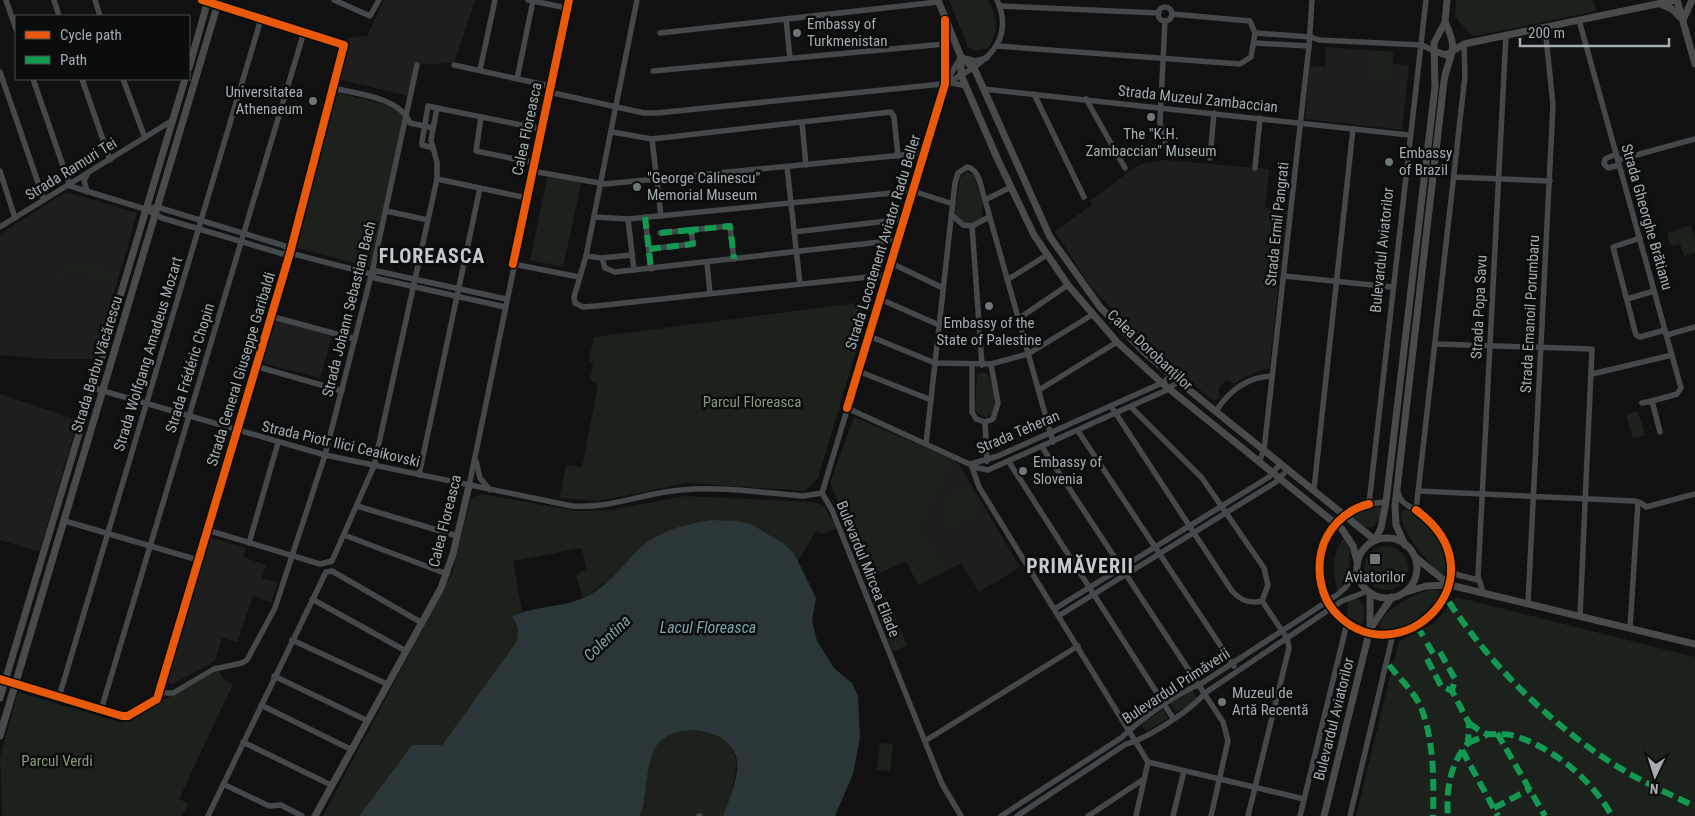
<svg xmlns="http://www.w3.org/2000/svg" width="1695" height="816" font-family="'Roboto Condensed',sans-serif">
<rect width="100%" height="100%" fill="#111"/>
<g fill="#1e1e1f">
<polygon points="384,0 475,0 454,63 415,65 408,96 338,79 349,38 367,36"/>
<polygon points="1326,47 1393,52 1393,64 1409,65 1402,130 1305,119 1310,66 1325,67"/>
<polygon points="1164,160 1269,169 1265,208 1287,211 1269,368 1246,376 1234,384 1226,380 1219,387 1219,398 1214,401 1162,360 1127,327 1087,281 1055,231 1092,205 1090,201 1131,170 1142,164"/>
<polygon points="66,192 137,213 95,359 47,359 0,355 0,234"/>
<polygon points="272,318 332,336 320,378 259,362"/>
<polygon points="0,394 78,420 39,552 0,540"/>
<polygon points="954,460 960,466 1020,567 979,592 961,563 948,570 924,529"/>
<polygon points="205,536 246,548 243,557 266,565 262,578 278,582 271,602 253,596 237,642 222,638 215,661 173,684 162,681"/>
</g>
<g fill="#1c211b">
<path d="M949,0h39c9,15 11,33 0,48l-12,3 -8,-4z"/>
<polygon points="1456,0 1593,0 1596,11 1475,36 1470,34 1455,16"/>
<polygon points="1369,50 1393,52 1391,79 1368,76"/>
<polygon points="335,92 387,105 404,115 370,267 293,247"/>
<polygon points="967,172 975,176 983,206 981,220 967,225 956,217 955,213 960,178"/>
<polygon points="548,174 582,180 563,267 530,260"/>
<polygon points="1691,225 1695,238 1695,253 1684,256 1680,244 1671,246 1667,233"/>
<polygon points="78,261 119,272 117,280 61,270 58,285 51,275 57,272 56,269"/>
<polygon points="871,301 818,478 805,491 686,483 599,501 559,498 566,465 582,467 598,384 590,380 593,364 589,360 594,337"/>
<path d="M983,372l5,2c6,15 9,25 4,40l-6,3 -9,-4 -2,-4 2,-35z"/>
<polygon points="1638,411 1645,435 1633,439 1626,415"/>
<polygon points="854,417 954,460 924,529 948,570 918,585 906,561 876,575 907,645 893,652 842,526 842,510 830,483"/>
<polygon points="968,484 983,511 948,533 939,519 950,512 943,500"/>
<polygon points="481,494 576,511 611,510 685,496 813,502 823,505 837,528 822,534 816,531 798,561 790,549 763,530 710,520 695,522 669,531 651,541 636,552 609,580 583,598 576,575 586,569 582,548 513,561 522,611 512,616 518,628 517,641 442,745 412,745 359,816 323,816 452,574 471,498"/>
<polygon points="1378,507 1382,508 1380,518 1373,527 1364,527 1352,517 1357,512"/>
<path d="M1402,510c24,-3 51,42 43,64h-4c-12,-10 -46,-49 -39,-64z"/>
<path d="M1345,537c9,16 5,42 -7,56 -5,-20 -8,-40 7,-56z"/>
<circle cx="1386" cy="568" r="22"/>
<path d="M1429,590h9l3,3c-6,21 -39,44 -61,35 -2,-17 35,-34 49,-38z"/>
<polygon points="1456,597 1695,657 1695,816 1356,816 1398,644 1400,641 1434,623"/>
<polygon points="1351,599 1357,599 1364,606 1364,620 1362,625 1347,616 1348,602"/>
<polygon points="218,670 224,680 233,684 179,799 189,804 182,816 2,816 0,757 18,692 122,723"/>
<polygon points="1192,690 1198,699 1209,697 1176,712 1170,703"/>
<polygon points="1163,710 1168,718 1146,732 1141,724"/>
<path d="M677,730c70,2 67,30 46,86h-83c8,-21 5,-51 15,-69 5,-9 14,-12 22,-17z"/>
<polygon points="880,743 893,744 890,771 877,770"/>
</g>
<path fill="#2a3637" d="M710,520l28,1 13,3 32,19 11,10 22,45 -4,23 5,20 17,27 18,15 6,13 2,41 -7,37 -18,42h-112c6,-17 16,-38 14,-55 -3,-32 -62,-41 -80,-16 -12,16 -9,51 -17,71h-281l53,-71h30l75,-104 1,-13 -6,-12c25,-11 54,-8 77,-21 19,-10 31,-27 46,-42 19,-20 48,-29 75,-33z"/>
<g fill="none" stroke-linecap="round" stroke-linejoin="round">
<g stroke="#45484a" stroke-width="5.5">
<polyline points="6,0 16,29"/>
<polyline points="54,0 59,16"/>
<polyline points="95,0 100,16"/>
<polyline points="334,0 370,16 379,0"/>
<polyline points="528,0 567,8"/>
<polyline points="637,0 586,256 574,297 575,303 583,307 596,306 887,275"/>
<polyline points="999,6 1159,13"/>
<circle cx="1165" cy="14" r="7"/>
<polyline points="786,19 790,58"/>
<polyline points="1579,20 1681,388 1677,394 1652,401 1660,432"/>
<polyline points="1165,21 1160,123 1168,153"/>
<polyline points="660,33 938,2"/>
<polyline points="1255,33 1310,37 1319,40 1422,45 1434,51"/>
<polyline points="1255,43 1309,46"/>
<polyline points="997,46 1240,64 1251,57 1255,33 1250,21 1172,14"/>
<polyline points="454,65 550,86"/>
<polyline points="480,70 495,0"/>
<polyline points="653,71 945,44 945,20"/>
<polyline points="0,72 44,200"/>
<polyline points="33,79 70,186"/>
<polyline points="82,79 110,160"/>
<polyline points="123,79 145,138"/>
<polyline points="517,79 533,1"/>
<path d="M947,83c33,-18 70,-38 50,-83"/>
<path d="M333,88c24,6 67,9 77,35l23,5"/>
<polyline points="984,89 1409,135"/>
<polyline points="549,92 644,113 657,113 952,83 966,86"/>
<polyline points="1034,94 1084,197"/>
<polyline points="1086,99 1125,168"/>
<polyline points="481,117 476,151 534,163"/>
<polyline points="802,123 806,165"/>
<polyline points="612,132 652,139 891,112 894,117 898,156"/>
<polyline points="652,139 661,216"/>
<polyline points="433,148 422,145 422,142 428,106 437,108"/>
<polyline points="1616,154 1605,159 1604,164 1608,168 1619,165"/>
<polyline points="1210,158 1214,113"/>
<polyline points="1618,160 1695,139"/>
<polyline points="787,167 800,284"/>
<polyline points="1255,168 1260,118"/>
<polyline points="0,171 15,218"/>
<polyline points="532,171 605,184 924,153"/>
<polyline points="87,175 84,180 87,192"/>
<polyline points="1454,177 1550,181"/>
<polyline points="437,179 527,198"/>
<polyline points="70,186 145,209 162,218 283,254 290,253 371,274 375,278 505,307"/>
<polyline points="985,200 1011,187"/>
<polyline points="145,209 157,207 285,246 290,253"/>
<polyline points="386,211 428,220"/>
<polyline points="953,216 963,225 972,226 989,217"/>
<polyline points="594,217 628,219 913,191 953,204"/>
<polyline points="645,217 651,269"/>
<polyline points="628,219 634,270"/>
<polyline points="972,226 982,365"/>
<polyline points="0,227 173,120"/>
<polyline points="794,232 904,219"/>
<polyline points="660,233 691,230"/>
<polyline points="1640,238 1613,247 1636,335 1640,337 1665,330"/>
<polyline points="649,249 693,244 691,230 730,226 734,259"/>
<polyline points="586,256 602,258 605,268 615,272 898,240"/>
<polyline points="602,258 632,255"/>
<polyline points="707,263 710,293"/>
<polyline points="891,263 943,288"/>
<polyline points="513,264 579,277"/>
<polyline points="371,274 377,271 506,299"/>
<polyline points="1284,276 1392,287"/>
<polyline points="1007,280 1047,255"/>
<polyline points="880,299 939,325"/>
<polyline points="1627,299 1654,291"/>
<polyline points="270,316 355,339"/>
<polyline points="1018,319 1068,285"/>
<polyline points="1667,335 1695,327"/>
<polyline points="869,336 935,363 991,364 1028,354 1092,315"/>
<polyline points="1436,344 1592,349 1580,616"/>
<polyline points="972,365 972,412 976,419 985,422 993,419 998,403 991,364"/>
<polyline points="255,366 342,391"/>
<polyline points="858,371 931,400"/>
<polyline points="1592,374 1672,355"/>
<path d="M93,388l232,67 247,51c38,3 71,-13 109,-16 40,-4 82,3 122,6l19,-3"/>
<polyline points="1039,390 1117,342"/>
<polyline points="1642,403 1652,401"/>
<path d="M1111,406l121,185c9,10 18,13 30,10"/>
<polyline points="1131,407 1202,478 1264,568 1268,585 1262,601"/>
<polyline points="847,408 978,468 988,470 1169,389 1178,381"/>
<path d="M1216,411c13,-20 31,-34 56,-35"/>
<polyline points="985,422 987,461"/>
<polyline points="1078,431 1234,666"/>
<path d="M926,444l29,-261 3,-10 9,-6c13,2 14,22 18,33l68,242"/>
<polyline points="1042,447 1223,722 1228,741 1211,816"/>
<polyline points="476,461 480,478 490,490"/>
<polyline points="1009,462 1173,718"/>
<polyline points="1259,462 1264,450 1309,46 1312,0"/>
<polyline points="971,464 979,487 1148,762 1136,816"/>
<polyline points="971,464 998,456 1162,383 1171,376"/>
<polyline points="419,475 480,188"/>
<polyline points="469,486 569,0"/>
<polyline points="1314,489 1353,129"/>
<polyline points="1418,491 1634,501 1641,503 1646,507 1695,494"/>
<polyline points="822,493 945,84 961,57 975,61 987,58"/>
<polyline points="822,493 832,510 942,784 961,816"/>
<path d="M1386,502c-12,1 -23,2 -33,7 -8,4 -14,12 -19,19 -31,39 -8,96 41,105 17,3 35,-2 50,-13 14,-11 27,-29 26,-48 0,-24 -10,-44 -29,-58 -10,-8 -22,-9 -24,-22"/>
<polyline points="1369,504 1426,0"/>
<polyline points="357,506 457,536"/>
<polyline points="1416,510 1465,76 1464,44"/>
<polyline points="65,521 198,560"/>
<polyline points="207,530 320,564 332,561 374,466 437,179 437,162 431,140 437,108 541,129"/>
<polyline points="344,535 447,574"/>
<polyline points="249,543 278,443"/>
<polyline points="1451,571 1458,575 1478,580"/>
<polyline points="1483,592 1478,576 1506,35"/>
<polyline points="312,599 406,651"/>
<polyline points="1528,603 1553,105 1545,27"/>
<polyline points="1056,608 1269,477 1281,463"/>
<polyline points="1060,615 1276,482 1288,469"/>
<polyline points="1630,628 1638,502"/>
<polyline points="292,640 387,684"/>
<polyline points="274,676 366,720"/>
<polyline points="0,679 122,716 128,716 157,699 290,253 344,45 202,0"/>
<polyline points="161,686 162,691 167,693 173,693 214,669 242,663 247,660 275,608 325,455 373,268 417,65"/>
<polyline points="59,697 261,19"/>
<polyline points="261,705 350,749"/>
<polyline points="101,710 304,32"/>
<polyline points="925,741 1078,646"/>
<polyline points="243,742 331,785"/>
<polyline points="1148,762 1304,799"/>
<polyline points="223,784 269,806 281,805 302,816"/>
<polyline points="208,816 326,572 332,571 422,623"/>
<polyline points="699,816 700,816"/>
<path d="M1001,816l120,-78c18,-17 55,-45 78,-53l138,-90 9,-8 11,-17"/>
<path d="M1017,816l109,-72c21,-5 65,-34 79,-51l137,-92 26,-10"/>
<polyline points="1088,816 1144,779"/>
<polyline points="1173,816 1184,771"/>
<polyline points="1248,816 1289,648 1287,638 1262,601"/>
<polyline points="1300,816 1347,623"/>
<polyline points="1350,816 1393,634"/>
</g>
<g stroke="#484a4b" stroke-width="7">
<polyline points="938,0 961,57 961,75 997,158 1034,235 1068,285 1117,342 1162,383 1342,529 1353,546 1357,561"/>
<polyline points="1677,0 1695,64"/>
<polyline points="1660,4 1672,9 1680,17"/>
<polyline points="1683,20 1692,0"/>
<polyline points="1434,51 1446,55 1464,44 1676,0"/>
<polyline points="961,57 974,68 980,81 1050,237 1100,307 1143,351 1178,381 1375,540"/>
<polyline points="189,68 208,0"/>
<circle cx="1387" cy="568" r="30"/>
<polyline points="1375,540 1381,528 1386,502 1435,87 1434,43 1445,22 1447,0"/>
<path d="M1405,545l-9,-20 -1,-19 49,-425c5,-29 16,-28 1,-59"/>
<polyline points="1415,557 1450,585"/>
<polyline points="1406,592 1426,586 1450,585 1695,644"/>
<polyline points="1370,629 1392,597"/>
<polyline points="0,698 185,79"/>
<polyline points="0,736 219,0"/>
<polyline points="315,816 441,588 453,554 469,486"/>
<polyline points="1324,816 1370,629 1370,593"/>
</g>
<polyline stroke="#464949" stroke-width="1" points="0,724 216,0"/>
<g stroke="#139951" stroke-width="6" stroke-dasharray="12 6" stroke-linecap="butt">
<polyline points="645,217 651,269"/>
<polyline points="660,233 691,230"/>
<polyline points="649,249 693,244 691,230 730,226 734,259"/>
<path d="M1449,602c44,67 111,132 181,172 21,12 43,22 65,32"/>
<polyline points="1420,631 1423,636"/>
<polyline points="1427,643 1434,655"/>
<polyline points="1440,652 1455,679 1452,691"/>
<path d="M1427,659l14,27 11,5 17,32 -1,20c-18,21 -22,46 -20,73"/>
<path d="M1389,665c10,13 24,26 31,40 14,33 14,76 13,111"/>
<path d="M1469,723c5,3 13,11 19,11 10,1 18,-1 27,2 40,13 77,44 97,80"/>
<polyline points="1497,733 1545,816"/>
<polyline points="1468,743 1487,735"/>
<polyline points="1462,750 1498,816"/>
<polyline points="1494,808 1530,789"/>
</g>
<defs>
<g id="cycleway">
<polyline points="513,264 569,0"/>
<polyline points="847,408 945,84 945,20"/>
<path d="M1369,504c-24,6 -43,25 -48,49 -4,20 0,43 13,58 63,71 174,-34 82,-101"/>
<polyline points="0,679 122,716 128,716 157,699 290,253 344,45 202,0"/>
</g>
</defs>
<use href="#cycleway" stroke="#0b0c0c" stroke-width="11"/>
<use href="#cycleway" stroke="#e8590c" stroke-width="8"/>
</g>
<g fill="#6f7679" stroke="#0b0c0c" stroke-width="2">
<circle cx="797" cy="33" r="5"/>
<circle cx="313" cy="101" r="5"/>
<circle cx="1151" cy="117" r="5"/>
<circle cx="1389" cy="162" r="5"/>
<circle cx="637" cy="187" r="5"/>
<circle cx="989" cy="306" r="5"/>
<circle cx="1023" cy="471" r="5"/>
<rect x="1369" y="553" width="12" height="12" rx="2.5"/>
<circle cx="1222" cy="702" r="5"/>
</g>
<g text-anchor="middle" dominant-baseline="central" stroke-width="5" stroke-linejoin="round" paint-order="stroke">
<g font-size="15" fill="#a2acb1" stroke="#0b0c0c" text-anchor="start">
<text x="807" y="24">Embassy of<tspan x="807" dy="17">Turkmenistan</tspan></text>
<text x="303" y="92" text-anchor="end">Universitatea<tspan x="303" dy="17">Athenaeum</tspan></text>
<text x="1151" y="134" text-anchor="middle">The "K.H.<tspan x="1151" dy="17">Zambaccian" Museum</tspan></text>
<text x="1399" y="153">Embassy<tspan x="1399" dy="17">of Brazil</tspan></text>
<text x="647" y="178">"George Calinescu"<tspan x="647" dy="17">Memorial Museum</tspan></text>
<text x="989" y="323" text-anchor="middle">Embassy of the<tspan x="989" dy="17">State of Palestine</tspan></text>
<text x="1033" y="462">Embassy of<tspan x="1033" dy="17">Slovenia</tspan></text>
<text x="1375" y="577" text-anchor="middle">Aviatorilor</text>
<text x="1232" y="693">Muzeul de<tspan x="1232" dy="17">Artă Recentă</tspan></text>
</g>
<g font-size="15" fill="#a2acb1" stroke="#0b0c0c">
<text transform="translate(1198 99) rotate(6)">Strada Muzeul Zambaccian</text>
<text transform="translate(527 129) rotate(-78)">Calea Floreasca</text>
<text transform="translate(71 169) rotate(-32)">Strada Ramuri Tei</text>
<text transform="translate(1647 217) rotate(74)">Strada Gheorghe Brătianu</text>
<text transform="translate(1277 224) rotate(-84)">Strada Ermil Pangrati</text>
<text transform="translate(883 242) rotate(-73)">Strada Locotenent Aviator Radu Beller</text>
<text transform="translate(1382 250) rotate(-84)">Bulevardul Aviatorilor</text>
<text transform="translate(1479 307) rotate(-87)">Strada Popa Savu</text>
<text transform="translate(349 309) rotate(-76)">Strada Johann Sebastian Bach</text>
<text transform="translate(1530 314) rotate(-87)">Strada Emanoil Porumbaru</text>
<text transform="translate(1150 350) rotate(43)">Calea Dorobanților</text>
<text transform="translate(148 354) rotate(-73)">Strada Wolfgang Amadeus Mozart</text>
<text transform="translate(97 364) rotate(-73)">Strada Barbu Văcărescu</text>
<text transform="translate(190 368) rotate(-73)">Strada Frédéric Chopin</text>
<text transform="translate(241 369) rotate(-73)">Strada General Giuseppe Garibaldi</text>
<text transform="translate(1018 432) rotate(-23)">Strada Teheran</text>
<text transform="translate(341 444) rotate(13)">Strada Piotr Ilici Ceaikovski</text>
<text transform="translate(445 521) rotate(-76)">Calea Floreasca</text>
<text transform="translate(868 569) rotate(68)">Bulevardul Mircea Eliade</text>
<text transform="translate(1176 686) rotate(-33)">Bulevardul Primăverii</text>
<text transform="translate(1334 719) rotate(-76)">Bulevardul Aviatorilor</text>
</g>
<g font-size="15" fill="#839b7a" stroke="#0b0c0c">
<text x="752" y="402">Parcul Floreasca</text>
<text x="57" y="761">Parcul Verdi</text>
</g>
<g font-size="16" font-style="italic" fill="#7ba4ab" stroke="#0b0c0c">
<text x="708" y="627">Lacul Floreasca</text>
<text transform="translate(607 638) rotate(-44)">Colentina</text>
</g>
<g font-size="20" font-weight="bold" letter-spacing="1" fill="#c3c9ce" stroke="#0b0c0c">
<text x="432" y="256">FLOREASCA</text>
<text x="1080" y="566">PRIMĂVERII</text>
</g>
</g>
<rect x="15" y="15" width="175" height="65" fill="#0b0c0c" stroke="#474c4e"/>
<rect x="25" y="31" width="25" height="8" fill="#e8590c" stroke="#474c4e"/>
<text x="60" y="40" font-size="15" fill="#a2acb1">Cycle path</text>
<rect x="25" y="56" width="25" height="8" fill="#139951" stroke="#474c4e"/>
<text x="60" y="65" font-size="15" fill="#a2acb1">Path</text>
<g transform="translate(1655 776) rotate(184)" stroke="#0b0c0c" stroke-width="4" paint-order="stroke">
<path d="M0-4L9 19L0 12L-9 19Z" fill="#a2acb1"/>
<text y="-8" font-size="14" font-weight="bold" text-anchor="middle" fill="#a2acb1">N</text>
</g>
<path d="M1520 38v8h149v-8" fill="none" stroke="#a2acb1" stroke-width="2.5"/>
<text x="1528" y="38" font-size="15" fill="#a2acb1" stroke="#0b0c0c" stroke-width="4" paint-order="stroke">200 m</text>
</svg>
